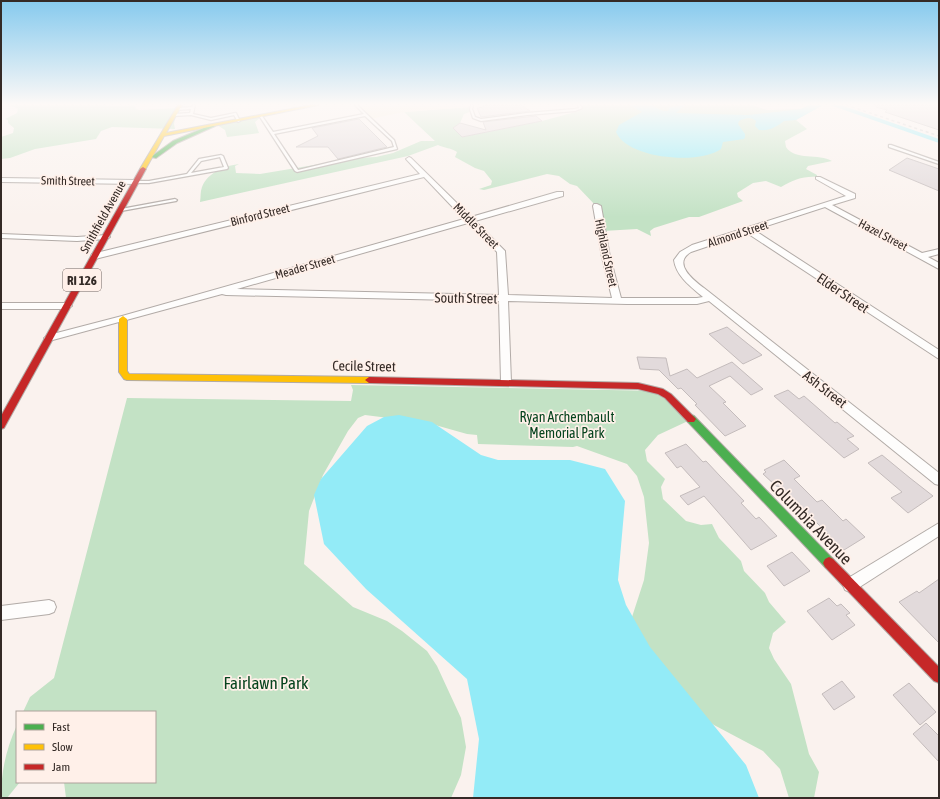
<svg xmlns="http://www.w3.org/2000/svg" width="940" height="799" font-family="'Asap Condensed',sans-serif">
<rect width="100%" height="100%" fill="#faf2ee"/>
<g fill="#c3e2c5">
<polygon points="10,105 102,105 115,106 135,105 136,109 140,110 177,108 174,124 175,129 112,127 101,131 96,139 35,149 10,158 1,159 1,137 13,133 14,128 8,123 8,120 5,119 17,113 18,109"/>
<path d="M579,105h173l15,5 34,-1 8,-4h14l-27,15 11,9 -22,12 1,6c9,14 33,6 46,14l-24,5 -2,3 11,6v2c-14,-1 -24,3 -36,10l-15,-6 -13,2 -16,10 1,4 5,4 -44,16h-10l-35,11 -4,3 1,5 -14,-7 -34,2 -6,-24 -20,-21 -7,-2 -11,-8 -12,-2 -63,16 -5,-1 12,-4 1,-4 -8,-10 -9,-3 -20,-11 2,-5c-5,-4 -13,-4 -19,-7l-30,11 -208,46c1,-5 0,-10 2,-15 6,-15 23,-21 37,-23l-4,2 1,7 24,1 96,-16 20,-1 17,-4 28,-12h14l-31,-29 65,-5 1,5 -6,2 -4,9 -7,5 9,9 80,-16 37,-10 1,-3z"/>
<polygon points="261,117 255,122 259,133 227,137 225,130 217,125"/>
<polygon points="351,385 659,391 688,421 658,435 645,450 647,461 665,479 661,487 663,499 686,521 701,525 712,524 719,538 741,561 744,571 765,593 769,602 786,622 773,633 769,648 774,659 791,684 809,754 819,772 814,798 789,798 780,769 763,751 714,725 689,708 657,682 632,617 644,580 649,543 644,497 637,476 627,464 577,446 573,447 478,444 477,435 467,434 428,423 365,415 358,418 348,431 323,475 309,511 304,564 353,607 387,621 402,631 427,651 437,666 461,718 466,747 461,775 451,798 66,798 64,782 155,782 155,712 23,712 30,697 54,678 127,398 351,401 353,390"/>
<path d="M17,725v57h3l-13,16h-6c0,-26 5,-49 16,-73z"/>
</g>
<polygon fill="#f6eed7" points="356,105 468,105 469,107 404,112 370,119"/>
<g fill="#93ebf7">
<path d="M630,105c6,0 14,-2 20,0 7,1 10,7 18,6l2,-4 15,-2 -9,8 72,2 53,-6 8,-4h14l-27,15 -12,1c-8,6 -14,10 -25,9l-4,-4 1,-5c-5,-5 -11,-3 -17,0l-1,3 7,10v3l-1,2 -21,3 -2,7c-21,16 -94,10 -105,-17l3,-7 23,-13z"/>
<polygon points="830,105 841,105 939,139 939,143"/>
<polygon points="399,415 432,422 481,455 498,460 570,460 605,469 625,501 618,580 626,605 650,647 746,765 759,798 473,798 479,739 467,679 366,589 324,544 314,495 321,479 367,426 384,417"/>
</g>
<g fill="#e2dadb" stroke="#c4bcbc">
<polygon points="483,105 521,105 530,111 481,117 477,108 484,107"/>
<polygon points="876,105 939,105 939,130 885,112 887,110 876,107"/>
<polygon points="536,116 542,121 462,137 453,128 460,123 486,130 483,122"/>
<polygon points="359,119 387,147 338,159 328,147 296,147 318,136 312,128"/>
<polygon points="907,158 939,169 939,191 889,170"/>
<polygon points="727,327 748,344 762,355 743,364 709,334"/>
<polygon points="637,357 666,358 670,376 687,369 697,378 732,362 763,389 751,395 730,376 709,386 726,402 723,403 746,426 725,436 695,405 697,404 681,388 678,389 659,370 640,369"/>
<polygon points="788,390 799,399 804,396 835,423 837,422 854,436 847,439 859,449 844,458 774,396"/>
<polygon points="686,444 703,462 706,461 720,476 744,501 741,503 756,519 759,517 777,536 751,550 704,496 688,505 680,496 700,487 681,466 677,468 665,453"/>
<polygon points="882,455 910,478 933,496 908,513 891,498 902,492 868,463"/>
<polygon points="784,460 800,476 794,479 817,502 822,500 843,521 846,519 865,537 844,550 842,548 838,550 829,541 833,539 781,487 776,486 763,474 766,472 764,470"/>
<polygon points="792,552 810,571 784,586 767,566"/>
<polygon points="939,579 939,643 899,602 917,591 919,593"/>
<polygon points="829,598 837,606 841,604 850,613 846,615 855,625 832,640 807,611"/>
<polygon points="842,681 855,697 834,710 822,694"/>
<polygon points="909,683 936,712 920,725 893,695"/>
<polygon points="926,723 939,736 939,762 913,734"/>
</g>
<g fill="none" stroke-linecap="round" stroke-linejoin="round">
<defs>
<g id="lane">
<polygon points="193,105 195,105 193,114 211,118 235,113 236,113 240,121 238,122 234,115 211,120 191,115 174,116 173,115 174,114 190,113 191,109 177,110 176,109 177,108 192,107"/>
<path d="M355,105h2l37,35 3,9 -100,23 -2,-1 -35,-54 2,-1 11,16 91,-18zM365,116l27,25 2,6 -96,23 -24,-36z"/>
<polygon points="471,105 473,105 472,109 475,117 481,119 527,113 575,109 579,108 578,105 580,105 582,108 575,111 527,115 481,121 473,118 470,109"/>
<polygon points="889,145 891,145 939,162 939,164 889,147"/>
<path d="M221,155l2,1 5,12 -1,1 -78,14h-13l-2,-1 2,-1h13l38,-7 12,-15zM220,157l4,10 -33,6 10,-12z"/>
<polygon points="175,199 177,200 176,201 121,211 119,210 121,209"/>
</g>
<g id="street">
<path d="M409,157l2,1 60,59 86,-25h6v4l-88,25 30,30 3,44 104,3 -10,-41 -9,-51 1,-2h3l4,2 9,51 11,41h76l6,-1c-12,-10 -27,-21 -29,-37l6,-8 12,-7 154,-49 -30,-17v-2h4l35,17v4l-23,7 90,48 17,-4v5l-11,3 11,6v6l-114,-62 -71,23 185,120v9l-192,-126 -56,19c-19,11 2,28 13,36l235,185v12l-4,-1 -226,-183 -12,3h-70l-119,-3 3,81 -1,3h-8l-1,-3 -2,-81 -273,-6 -4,-1 -173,47 -5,-3 5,-3 73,-19 342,-97 -40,-42 -329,82 -4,-3 1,-2 328,-80 -14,-15zM468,223l29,29 2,43 -262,-6z"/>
<polygon points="1,178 136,180 140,182 136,184 1,182"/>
<polygon points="1,234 77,237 106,235 110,237 106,239 77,241 1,238"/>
<polygon points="1,303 67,303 72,306 67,309 1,309"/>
<polygon points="939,523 939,536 855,590 850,592 845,590 843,585 845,580"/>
<polygon points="49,600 54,602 56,607 54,612 49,614 1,620 1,606"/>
</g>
<g id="fast">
<polygon points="211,125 215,126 177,143 156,158 151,157 173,141"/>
<polygon points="691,415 694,416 833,559 835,563 833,567 829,569 825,567 688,422 686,419 688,416"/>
</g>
<g id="slow">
<polygon points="178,105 182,105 166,133 311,105 318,105 164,136 145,170 141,170 140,169"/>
<polygon points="123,316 127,319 127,371 129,374 369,377 373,380 369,383 127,380 124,379 119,372 119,319"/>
</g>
<g id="jam">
<polygon points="143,167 146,169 4,428 1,429 1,416 140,169"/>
<polygon points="369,377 638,383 663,389 671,394 696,419 694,422 688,422 665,398 658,394 638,389 369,383 365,380"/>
<polygon points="829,557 833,559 939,667 939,683 934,681 825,567 823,563 825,559"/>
</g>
</defs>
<use href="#lane" stroke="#b2aba7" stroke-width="2.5"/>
<use href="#street" stroke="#b2aba7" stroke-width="2"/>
<use href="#fast" stroke="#b2aba7" stroke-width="2"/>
<use href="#slow" stroke="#b2aba7" stroke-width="2"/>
<use href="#jam" stroke="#b2aba7" stroke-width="2"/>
<use href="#lane" fill="#fefdfc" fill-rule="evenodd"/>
<use href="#street" fill="#fefdfc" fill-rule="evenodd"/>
<use href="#fast" fill="#4caf50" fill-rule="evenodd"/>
<use href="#slow" fill="#ffc107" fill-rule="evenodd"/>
<use href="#jam" fill="#c62828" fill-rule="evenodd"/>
<polyline stroke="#d0cdcc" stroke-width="1.5" stroke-dasharray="3 3" stroke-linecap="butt" points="846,105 939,136"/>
</g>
<linearGradient id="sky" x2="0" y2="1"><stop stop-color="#86caee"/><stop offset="0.48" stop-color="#fdf9f7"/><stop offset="1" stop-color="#fdf9f7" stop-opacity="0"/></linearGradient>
<rect width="940" height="217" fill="url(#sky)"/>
<g text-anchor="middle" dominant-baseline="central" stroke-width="3.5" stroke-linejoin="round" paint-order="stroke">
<g font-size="12" fill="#342a26" stroke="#fff0e9">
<text transform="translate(68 181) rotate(1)">Smith Street</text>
<text transform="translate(260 215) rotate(-14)">Binford Street</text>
<text transform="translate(103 217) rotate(-61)">Smithfield Avenue</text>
<text transform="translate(476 226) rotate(45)">Middle Street</text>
<text transform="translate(738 234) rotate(-18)">Almond Street</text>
<text transform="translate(883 235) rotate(28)">Hazel Street</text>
<text transform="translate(606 253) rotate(78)">Highland Street</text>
<text transform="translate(305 267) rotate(-16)">Meader Street</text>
</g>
<rect fill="#fff0e9" stroke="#716560" stroke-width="1" x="63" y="269" width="38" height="22" rx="3"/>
<g font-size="13" font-weight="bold" fill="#342a26">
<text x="82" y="280">RI 126</text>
</g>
<g font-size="14" fill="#342a26" stroke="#fff0e9">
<text transform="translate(843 293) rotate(34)">Elder Street</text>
<text transform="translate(466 298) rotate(1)">South Street</text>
<text transform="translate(364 366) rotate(1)">Cecile Street</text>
<text transform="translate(825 389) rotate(38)">Ash Street</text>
</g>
<g font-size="14" fill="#05431d" stroke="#fff0e9">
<text x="567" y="417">Ryan Archembault<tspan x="567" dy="16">Memorial Park</tspan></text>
</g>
<g font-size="17" fill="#342a26" stroke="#fff0e9">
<text transform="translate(811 522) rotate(46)">Columbia Avenue</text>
</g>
<g font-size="17" fill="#05431d" stroke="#fff0e9">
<text x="266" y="683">Fairlawn Park</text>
</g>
</g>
<rect width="940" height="799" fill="none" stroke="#342a26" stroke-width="4"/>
<rect x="16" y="711" width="140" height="72" fill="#fff0e9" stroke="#aea19b"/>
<rect x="24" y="724" width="20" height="6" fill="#4caf50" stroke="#aea19b"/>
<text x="52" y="731" font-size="12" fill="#342a26">Fast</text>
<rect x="24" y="744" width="20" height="6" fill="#ffc107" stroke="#aea19b"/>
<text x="52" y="751" font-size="12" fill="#342a26">Slow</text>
<rect x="24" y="764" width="20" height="6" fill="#c62828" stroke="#aea19b"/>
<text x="52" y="771" font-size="12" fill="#342a26">Jam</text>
</svg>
